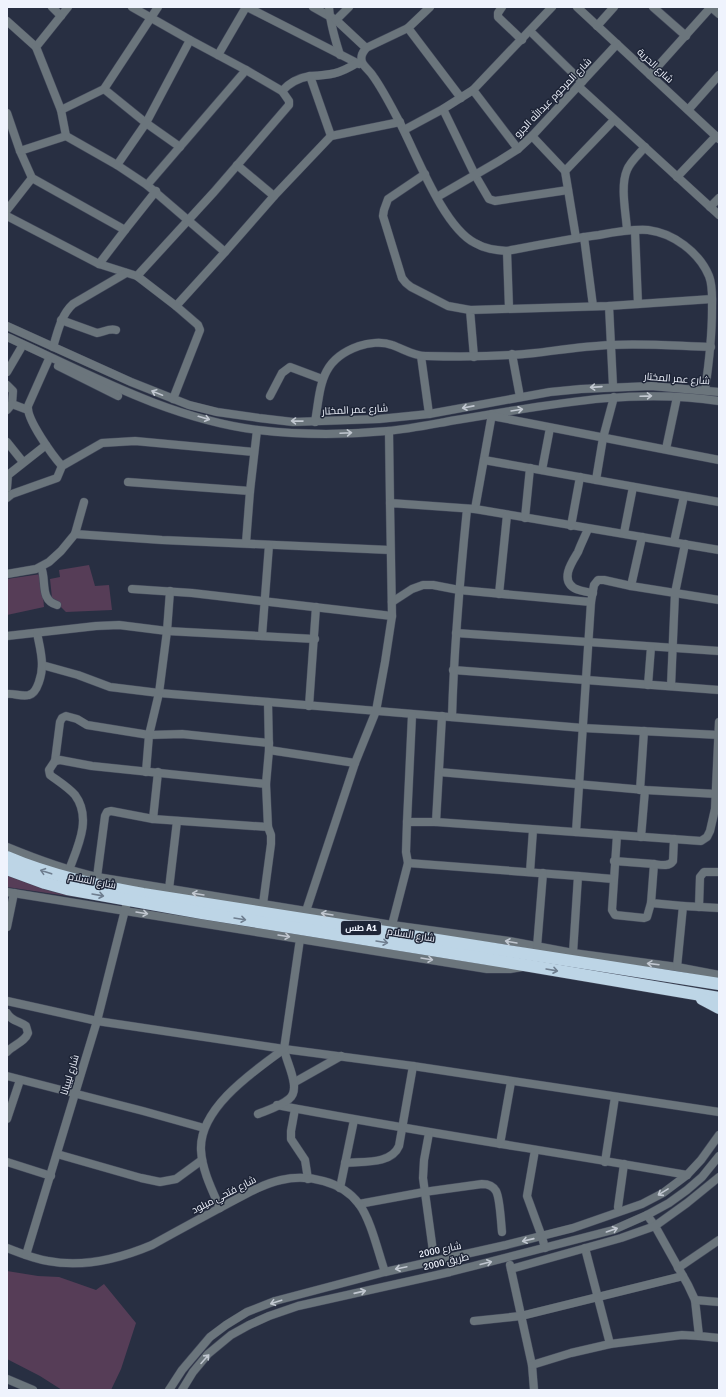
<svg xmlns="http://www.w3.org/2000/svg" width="726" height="1397" font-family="Signika,Cairo,sans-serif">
<rect width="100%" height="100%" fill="#282f42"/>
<g fill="#563d57">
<polygon points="89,565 95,586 109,585 112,610 66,612 52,598 50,579 60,577 59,570"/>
<polygon points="41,574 44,607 7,615 7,579"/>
<polygon points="7,874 81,898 7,887"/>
<polygon points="7,1271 38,1276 59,1277 96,1290 104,1284 136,1323 121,1369 111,1390 62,1390 40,1376 7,1359"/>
</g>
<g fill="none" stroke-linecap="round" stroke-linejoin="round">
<defs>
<g id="minor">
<polyline points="52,7 61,16"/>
<polyline points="132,7 190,40 246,70 282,91 289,101 289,105 214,192 137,276"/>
<polyline points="247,7 357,63"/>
<polyline points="313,7 336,20 366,48"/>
<path d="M329,7c1,17 6,32 11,48"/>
<path d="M430,7l-22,21 -42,20c-3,4 -6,8 -4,14 2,5 8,9 11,14 10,14 18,30 26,45 17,32 44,106 76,122 10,6 20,7 32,8 31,-6 61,-12 92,-16 16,-3 33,-6 49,-5 25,3 51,22 61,46 4,10 3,22 3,33 0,27 -3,54 -7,81"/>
<polyline points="502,7 498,13 498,17 522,40"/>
<polyline points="577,7 719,139"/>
<polyline points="653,7 686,36"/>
<polyline points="336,20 349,7"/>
<polyline points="7,21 36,47"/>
<polyline points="597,26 614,7"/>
<polyline points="408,28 461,98"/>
<polyline points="530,31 582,82"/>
<polyline points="218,55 246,7"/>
<polyline points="650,75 711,7 719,14"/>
<path d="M310,76c21,-1 29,-2 47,-13l2,1"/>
<polyline points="578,86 719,215"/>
<polyline points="104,89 146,123 180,147"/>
<polyline points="473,90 518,149"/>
<path d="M282,91c8,-9 16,-13 28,-15l21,60"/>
<polyline points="443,109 475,175 489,199 495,201 568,190"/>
<polyline points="61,110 104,89 158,7"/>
<polyline points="688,110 719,75"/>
<polyline points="7,113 20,151 32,178 125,230 99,264"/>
<polyline points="404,130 443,109 473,90 552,7"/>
<polyline points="66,136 117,165 147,185 225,252"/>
<polyline points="532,136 565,171 576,238"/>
<polyline points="20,151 66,136 61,110 36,47 68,7"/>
<polyline points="117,165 146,123 190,40"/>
<polyline points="237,165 274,196"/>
<polyline points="565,171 614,120"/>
<polyline points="425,174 388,199 384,210 383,216 402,278 406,283 411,287 448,306 470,310"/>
<polyline points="677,177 716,136"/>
<polyline points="147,185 246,70"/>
<polyline points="437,197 499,161 518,149 532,136 617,44"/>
<polyline points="710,207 719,198"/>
<polyline points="7,210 32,178"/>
<polyline points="7,216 99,264 137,276 176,306 225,252 274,196 331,136 400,122"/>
<polyline points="125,230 156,191"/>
<path d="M627,230c-1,-17 -7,-44 0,-60 3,-8 12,-16 18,-23"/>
<polyline points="635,231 638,304"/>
<polyline points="584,237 593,306"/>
<polyline points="507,251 509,308"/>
<polyline points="609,306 613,386"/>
<path d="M61,320l36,13c7,-1 12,-5 19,-3"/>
<polyline points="7,326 131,382 189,405 217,412 259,418 293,422 379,419 429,414 550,392 581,389 651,386 719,392"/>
<path d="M7,337c80,36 162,82 251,93 43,5 86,5 129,1 23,-2 46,-7 69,-11 87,-14 175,-33 263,-19"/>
<path d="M53,347c5,-16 8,-32 20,-43l53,-31"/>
<polyline points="512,354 520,397"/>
<polyline points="421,356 429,414"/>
<polyline points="474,357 470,310 609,306 712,299"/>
<path d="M48,361l-20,45c-2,13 25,50 34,60"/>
<polyline points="58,366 118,396"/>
<polyline points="7,372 21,348"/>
<polyline points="7,385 13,391 12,404"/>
<polyline points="270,396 282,373 290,367 322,379"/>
<polyline points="173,399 200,330 198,325 176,306"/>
<polyline points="7,410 12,404 28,410"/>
<polyline points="492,414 475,509 719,550"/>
<polyline points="492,416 719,460"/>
<path d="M315,422c6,-35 4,-62 44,-76 9,-3 23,-5 33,-1 12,4 21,11 34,11 36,1 73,1 109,-3 25,-3 50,-7 75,-8 34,-2 67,1 101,2"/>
<polyline points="389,431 390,503"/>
<polyline points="7,442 23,462"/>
<polyline points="666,449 677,397"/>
<polyline points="484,460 719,502"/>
<polyline points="542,470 550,428"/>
<polyline points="596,480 603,438 614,397"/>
<polyline points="128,482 250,491"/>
<polyline points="7,488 8,475 46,445"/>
<polyline points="7,498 12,494 57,478 62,466 102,443 135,441 254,452"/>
<polyline points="525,518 530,468"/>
<polyline points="571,526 580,477"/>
<path d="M588,529c-3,7 -7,15 -10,23 -6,10 -18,27 -4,36 5,3 13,4 19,5"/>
<polyline points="624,533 633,487"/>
<polyline points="75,534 162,540 390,550"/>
<polyline points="674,542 684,496"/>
<polyline points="246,543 250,491 257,430"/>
<path d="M41,567c6,13 -2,33 16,38"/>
<polyline points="7,574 36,569 49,562 61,551 75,534 84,502"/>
<polyline points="631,586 642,537"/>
<polyline points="132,589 192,593 392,616"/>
<polyline points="499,594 507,515"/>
<polyline points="392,602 412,589 423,585 433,585 459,590 591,602"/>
<polyline points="456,633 719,651"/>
<polyline points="7,636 96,626 119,625 167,631 315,639"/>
<polyline points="262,636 269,545"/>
<polyline points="42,665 78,675 110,687 159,693 583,728 719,735"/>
<polyline points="453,670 719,690"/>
<polyline points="648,685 651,647"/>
<polyline points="671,686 675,593 685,544"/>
<path d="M7,694c7,-1 15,3 22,1 9,-2 13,-22 13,-30 0,-11 -3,-22 -5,-32"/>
<polyline points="309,706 316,607"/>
<path d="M452,717c2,-70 8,-139 15,-208"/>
<polyline points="269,750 355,763"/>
<polyline points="55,761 60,722 62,718 66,716 77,719 87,725 149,735 182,734 269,743"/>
<polyline points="146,772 149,735 159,693 167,631 170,591"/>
<polyline points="439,772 645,790 717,794"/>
<polyline points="640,790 644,731"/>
<polyline points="153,819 158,772"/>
<polyline points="407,822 436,822 701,841 707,837 710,831 715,809 719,722"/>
<polyline points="436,822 442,716"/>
<polyline points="576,832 591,602 594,585 598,580 604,580 631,586 719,600"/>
<polyline points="617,835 612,910 615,915 644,918 647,917 651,903"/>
<polyline points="641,837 645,790"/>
<path d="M7,847c29,12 59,23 90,30l295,48 117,16 64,12 104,14 42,8"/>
<polyline points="614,861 654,864 651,903 683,906"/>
<polyline points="408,863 578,876 573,953"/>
<path d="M654,864c7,1 15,3 19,-3l1,-22"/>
<path d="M69,870c9,-24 23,-52 6,-75 -7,-8 -17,-14 -25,-20l-1,-5 6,-9 5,-1 32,6 174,18"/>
<polyline points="530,872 533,830"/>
<polyline points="578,876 613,879"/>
<polyline points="97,877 105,816 107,812 111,811 153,819 268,827"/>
<polyline points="169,889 177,821"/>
<polyline points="7,892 487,969 510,969 522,967"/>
<polyline points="263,904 271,844 271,835 268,827 266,784 269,750 268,702"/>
<polyline points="699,907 700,877 704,872 719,872"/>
<polyline points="306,911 355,763 376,711 385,662 392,616 390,503 475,509"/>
<polyline points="392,925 408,863 406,852 407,822 412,715"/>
<polyline points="7,927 14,893"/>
<polyline points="537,947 543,873"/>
<polyline points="677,967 683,906 719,908"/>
<polyline points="7,1001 97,1021 284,1049 413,1066 719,1112"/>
<path d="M7,1013c4,8 12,8 19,13l2,7c-3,9 -15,12 -21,19"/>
<polyline points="7,1076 143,1111 204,1128"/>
<polyline points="295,1082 341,1056"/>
<path d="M277,1105c136,26 273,46 410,70"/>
<polyline points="295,1109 291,1131 291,1139 305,1160 308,1179"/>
<path d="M258,1114c10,-4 23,-8 31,-15 13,-10 -3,-37 -5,-50l16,-110"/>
<polyline points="7,1119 20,1080"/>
<polyline points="429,1133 424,1160 423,1178 433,1251"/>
<polyline points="500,1144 511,1082"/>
<polyline points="535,1150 527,1196 542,1237 545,1248"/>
<polyline points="57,1154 141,1178 160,1182 176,1179 202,1160"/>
<polyline points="7,1162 51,1176"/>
<polyline points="605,1162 615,1097"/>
<path d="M345,1163c17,-2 46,2 54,-17l14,-80"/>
<polyline points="340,1188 354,1120"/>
<path d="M359,1204l65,-12 58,-8c6,0 11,2 14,7 4,7 5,32 6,41"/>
<polyline points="618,1207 624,1164"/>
<path d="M220,1208c-8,-18 -18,-38 -19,-58 -2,-42 53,-79 83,-101"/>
<polyline points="647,1215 655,1226 688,1285 695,1300 699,1336 719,1338"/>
<path d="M7,1248c13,5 27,11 41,13 36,7 71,-2 104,-16 25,-14 51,-28 77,-42 17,-9 34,-19 52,-23 27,-6 61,1 78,24 12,16 19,48 26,68"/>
<polyline points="585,1248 610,1344"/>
<polyline points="26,1255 97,1021 126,906"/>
<polyline points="510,1265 532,1365 534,1390"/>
<polyline points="678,1268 719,1240"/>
<polyline points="511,1269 621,1238 655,1226 687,1203 719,1177"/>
<polyline points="695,1300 719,1302"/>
<polyline points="474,1321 521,1316 683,1276"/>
<polyline points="532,1365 571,1353 610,1344 682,1335 699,1336"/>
<polyline points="7,1379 33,1390"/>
<polyline points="169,1390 182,1370 210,1337 226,1325 247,1312 275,1301 385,1272 506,1245 573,1228 642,1204 663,1193 687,1175 701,1160 719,1135"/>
<polyline points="182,1390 193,1372 208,1354 231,1335 249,1325 269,1316 298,1306 450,1272 613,1230 647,1215 669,1203 687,1190 702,1177 719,1156"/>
</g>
<g id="highway">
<path d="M7,857c44,19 90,28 136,37l576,90"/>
<polyline points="7,869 45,883 67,889 202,913 530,966 719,998"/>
<polyline points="702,999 719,1008"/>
</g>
</defs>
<use href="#minor" stroke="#444a5c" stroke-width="9"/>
<use href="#highway" stroke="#444a5c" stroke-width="13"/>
<use href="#minor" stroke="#6b757c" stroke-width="8"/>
<use href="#highway" stroke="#bdd5e6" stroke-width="12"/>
</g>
<defs><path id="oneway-shaft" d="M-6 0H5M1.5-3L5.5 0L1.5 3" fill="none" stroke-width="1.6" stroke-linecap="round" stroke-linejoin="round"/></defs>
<g stroke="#c1c7d0">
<use href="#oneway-shaft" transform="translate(596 387) rotate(176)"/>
<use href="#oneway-shaft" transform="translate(157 393) rotate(-158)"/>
<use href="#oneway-shaft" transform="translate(646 396) rotate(-2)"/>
<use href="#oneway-shaft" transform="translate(468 407) rotate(169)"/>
<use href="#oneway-shaft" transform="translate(517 410) rotate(-9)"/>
<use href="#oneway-shaft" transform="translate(204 418) rotate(16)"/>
<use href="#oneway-shaft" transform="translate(297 421) rotate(-179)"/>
<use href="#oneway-shaft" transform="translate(346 433) rotate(-3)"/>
<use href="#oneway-shaft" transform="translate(198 894) rotate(-171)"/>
<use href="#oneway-shaft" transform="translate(142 913) rotate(9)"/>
<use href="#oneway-shaft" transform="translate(327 914) rotate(-171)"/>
<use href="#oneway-shaft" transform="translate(284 936) rotate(9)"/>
<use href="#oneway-shaft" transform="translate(511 942) rotate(-170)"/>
<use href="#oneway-shaft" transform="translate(427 959) rotate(9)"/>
<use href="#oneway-shaft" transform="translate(653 964) rotate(-173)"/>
<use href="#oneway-shaft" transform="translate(663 1192) rotate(148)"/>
<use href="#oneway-shaft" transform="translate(612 1230) rotate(-19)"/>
<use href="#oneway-shaft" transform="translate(528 1240) rotate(167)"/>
<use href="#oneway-shaft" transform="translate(486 1263) rotate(-14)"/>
<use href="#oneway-shaft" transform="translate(401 1268) rotate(168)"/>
<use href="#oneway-shaft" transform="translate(360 1292) rotate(-13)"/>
<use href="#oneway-shaft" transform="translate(276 1302) rotate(162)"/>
<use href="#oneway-shaft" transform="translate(205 1359) rotate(-48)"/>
</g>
<g stroke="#6e7d8e">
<use href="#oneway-shaft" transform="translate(46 872) rotate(-162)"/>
<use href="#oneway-shaft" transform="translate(98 895) rotate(10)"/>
<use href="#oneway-shaft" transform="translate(240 919) rotate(9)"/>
<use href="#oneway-shaft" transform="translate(382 942) rotate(9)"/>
<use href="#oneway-shaft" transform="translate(552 970) rotate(10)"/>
</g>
<g text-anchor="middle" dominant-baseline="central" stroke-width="3" stroke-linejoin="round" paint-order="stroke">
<rect fill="#1e2537" stroke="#b0b5c2" stroke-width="1" x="341" y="921" width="40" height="14" rx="3"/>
<g font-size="9" font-weight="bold" fill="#eff3fd">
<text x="361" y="928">طس A1</text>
</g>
<g font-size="10" fill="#eff3fd" stroke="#1e2537">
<text transform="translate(655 66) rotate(43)">شارع الحرية</text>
<text transform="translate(553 98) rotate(-46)">شارع المرحوم عبدالله الجرو</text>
<text transform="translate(677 379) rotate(4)">شارع عمر المختار</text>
<text transform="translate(355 410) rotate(-3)">شارع عمر المختار</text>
<text transform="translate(92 881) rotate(11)">شارع السلام</text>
<text transform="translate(411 935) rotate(9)">شارع السلام</text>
<text transform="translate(70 1075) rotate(-73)">شارع ليبيانا</text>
<text transform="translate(224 1195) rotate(-27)">شارع فتحي ميلود</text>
<text transform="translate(440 1250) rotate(-12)">شارع 2000</text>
<text transform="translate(446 1262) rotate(-13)">طريق 2000</text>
</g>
</g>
<rect width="726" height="1397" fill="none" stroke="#eff3fd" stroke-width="16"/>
</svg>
